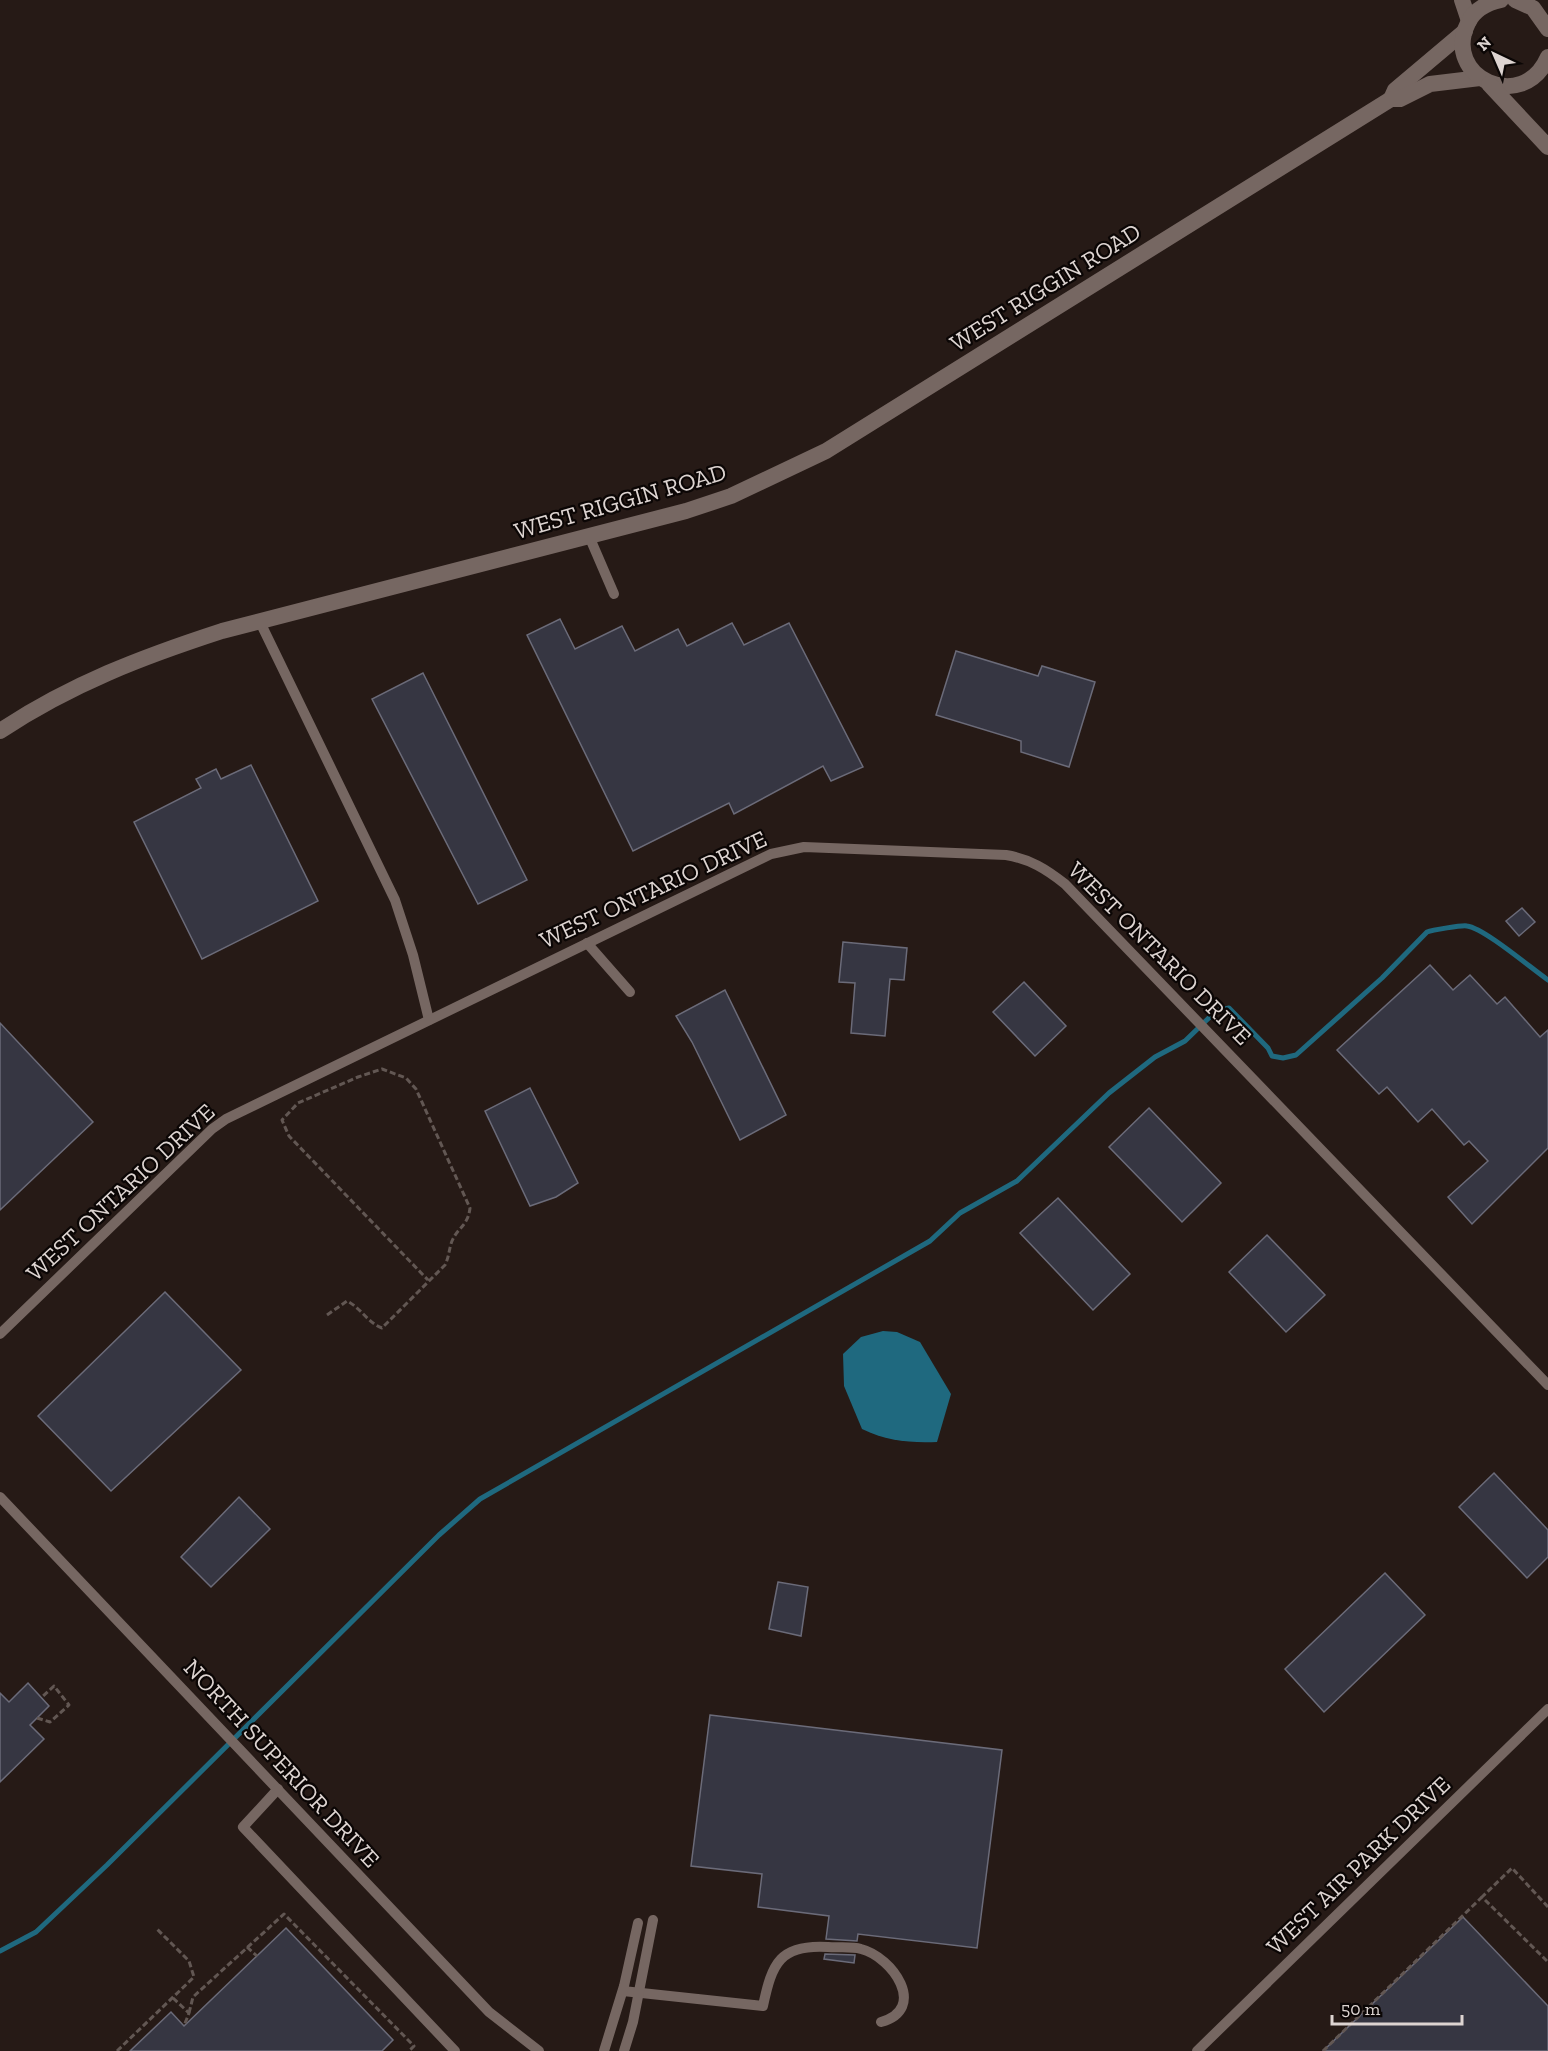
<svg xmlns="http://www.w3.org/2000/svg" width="1548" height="2051" font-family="'Zilla Slab',serif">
<rect width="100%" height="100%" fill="#261a16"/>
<path fill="#1f697f" d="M883,1331l14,1 23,10 31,52 -14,48c-28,1 -50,-1 -75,-13l-18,-43 -1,-32 18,-17z"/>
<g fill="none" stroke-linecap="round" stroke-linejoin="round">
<path stroke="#1f697f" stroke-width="5" d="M0,1951l36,-19 71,-67 332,-330 41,-36 450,-258 30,-28 57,-32 92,-88 46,-36 30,-16 31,-30 13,-3 39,40 4,8 11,2 13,-3 86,-77 45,-46c5,-2 35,-7 40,-6 17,2 65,43 81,54"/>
</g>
<g fill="#363642" stroke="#6b6b79" stroke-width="1.5">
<polygon points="560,619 575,649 622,626 635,651 678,629 687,646 732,623 744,645 789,623 863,767 831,781 823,766 734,814 729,803 633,851 527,635"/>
<polygon points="956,651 1038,676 1042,666 1095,682 1069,767 1021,752 1021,741 936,715"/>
<polygon points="423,673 527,880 478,904 372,699"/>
<polygon points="251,765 318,901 202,959 134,822 201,788 196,779 216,769 221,779"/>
<polygon points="1522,908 1535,922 1519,936 1506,921"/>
<polygon points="843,942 907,948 904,980 890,979 885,1036 851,1033 855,983 839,982"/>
<polygon points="1430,965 1453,990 1470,975 1497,1004 1505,997 1540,1037 1548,1030 1548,1148 1472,1224 1448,1197 1488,1161 1469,1141 1464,1145 1432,1109 1418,1122 1387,1087 1379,1094 1337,1050"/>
<polygon points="1024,982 1066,1026 1035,1056 993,1012"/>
<polygon points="725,990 786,1115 740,1140 692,1042 676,1016"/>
<polygon points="0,1023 93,1122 0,1210"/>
<polygon points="530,1088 578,1183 556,1197 530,1206 485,1111"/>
<polygon points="1149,1108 1221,1183 1182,1222 1109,1147"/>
<polygon points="1058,1198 1130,1274 1093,1310 1020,1233"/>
<polygon points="1267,1235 1325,1295 1286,1332 1229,1272"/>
<polygon points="165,1292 241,1370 111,1491 38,1416"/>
<polygon points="1494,1473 1548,1530 1548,1557 1527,1578 1459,1507"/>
<polygon points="239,1497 270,1529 211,1587 181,1557"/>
<polygon points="1385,1573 1425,1615 1324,1712 1285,1669"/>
<polygon points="778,1582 808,1587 801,1636 769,1629"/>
<polygon points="28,1683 49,1706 30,1725 44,1739 0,1782 0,1693 9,1702"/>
<polygon points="710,1715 1002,1750 977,1948 858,1934 857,1941 826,1939 829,1916 758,1907 762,1874 691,1866"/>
<polygon points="1463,1917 1548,2006 1548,2051 1323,2051"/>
<polygon points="286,1928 393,2040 382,2051 130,2051 171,2012 184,2026"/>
<polygon points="825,1954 855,1955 854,1963 824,1959"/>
</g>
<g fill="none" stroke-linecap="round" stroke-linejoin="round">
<g stroke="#625753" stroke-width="3" stroke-dasharray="6 3" stroke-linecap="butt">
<path d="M327,1315l20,-14c14,7 21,22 35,27l63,-63c4,-8 4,-16 7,-24 6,-14 16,-15 18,-33l-54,-119 -10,-11 -24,-9 -24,8 -60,26 -16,17 7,16 139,144"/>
<polyline points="37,1718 50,1722 69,1705 54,1686 41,1698"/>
<polyline points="1548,1907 1512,1868 1482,1897 1548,1962"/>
<polyline points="247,1947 257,1956"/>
<polyline points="173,1998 189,2013 184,2026"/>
<polyline points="189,2013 193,1997 284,1914 414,2046 409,2051"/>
<polyline points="117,2051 194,1977 189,1961 156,1928"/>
<polyline points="1323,2051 1482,1897"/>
</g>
<g stroke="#766762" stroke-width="10">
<polyline points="589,536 614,594"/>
<polyline points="260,622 395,900 413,955 429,1020"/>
<polyline points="587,943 630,992"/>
<path d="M0,1334l212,-205 14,-10 545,-265 33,-7 202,8c24,4 40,14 59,29l483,501"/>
<polyline points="0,1497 489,2012 539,2051"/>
<polyline points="278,1789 243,1827 455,2051"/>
<path d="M623,1991l140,15c9,-43 17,-62 65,-59 10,1 23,-1 33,2 32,8 67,60 20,73"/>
<polyline points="604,2051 624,1986 638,1923"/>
<polyline points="624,2051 633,2022 653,1920"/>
<polyline points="1197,2051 1548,1709"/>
</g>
<g stroke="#766762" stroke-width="16">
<polyline points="1391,99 1395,90 1465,31"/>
<path d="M0,731c71,-47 142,-74 222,-100l464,-120 45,-15 95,-45 565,-352h9l30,-15 50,-6"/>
</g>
<g stroke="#766762" stroke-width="16">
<polyline points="1462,0 1469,21"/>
<path d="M1501,0c-14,3 -27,10 -33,23 -27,54 55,92 80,34"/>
<polyline points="1515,0 1533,8 1548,29"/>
<polyline points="1489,84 1548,147"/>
</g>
</g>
<g text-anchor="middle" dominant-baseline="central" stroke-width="4.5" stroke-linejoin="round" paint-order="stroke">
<g font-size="24" fill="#ddd4d1" stroke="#0b0605">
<text transform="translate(1045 287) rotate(-32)">WEST RIGGIN ROAD</text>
<text transform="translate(620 501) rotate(-16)">WEST RIGGIN ROAD</text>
<text transform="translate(653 889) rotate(-25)">WEST ONTARIO DRIVE</text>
<text transform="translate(1160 953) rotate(45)">WEST ONTARIO DRIVE</text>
<text transform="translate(120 1192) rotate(-43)">WEST ONTARIO DRIVE</text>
<text transform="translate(282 1763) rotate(47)">NORTH SUPERIOR DRIVE</text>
<text transform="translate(1358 1865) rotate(-44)">WEST AIR PARK DRIVE</text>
</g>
</g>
<g transform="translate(1494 54) rotate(316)" stroke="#0b0605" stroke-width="4.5" paint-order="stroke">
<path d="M0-4.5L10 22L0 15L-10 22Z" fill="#ddd4d1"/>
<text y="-9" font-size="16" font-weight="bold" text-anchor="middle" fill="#ddd4d1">N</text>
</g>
<path d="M1332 2015v9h130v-9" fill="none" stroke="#ddd4d1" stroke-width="3"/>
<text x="1341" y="2015" font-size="18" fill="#ddd4d1" stroke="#0b0605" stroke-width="4.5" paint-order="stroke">50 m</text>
</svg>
